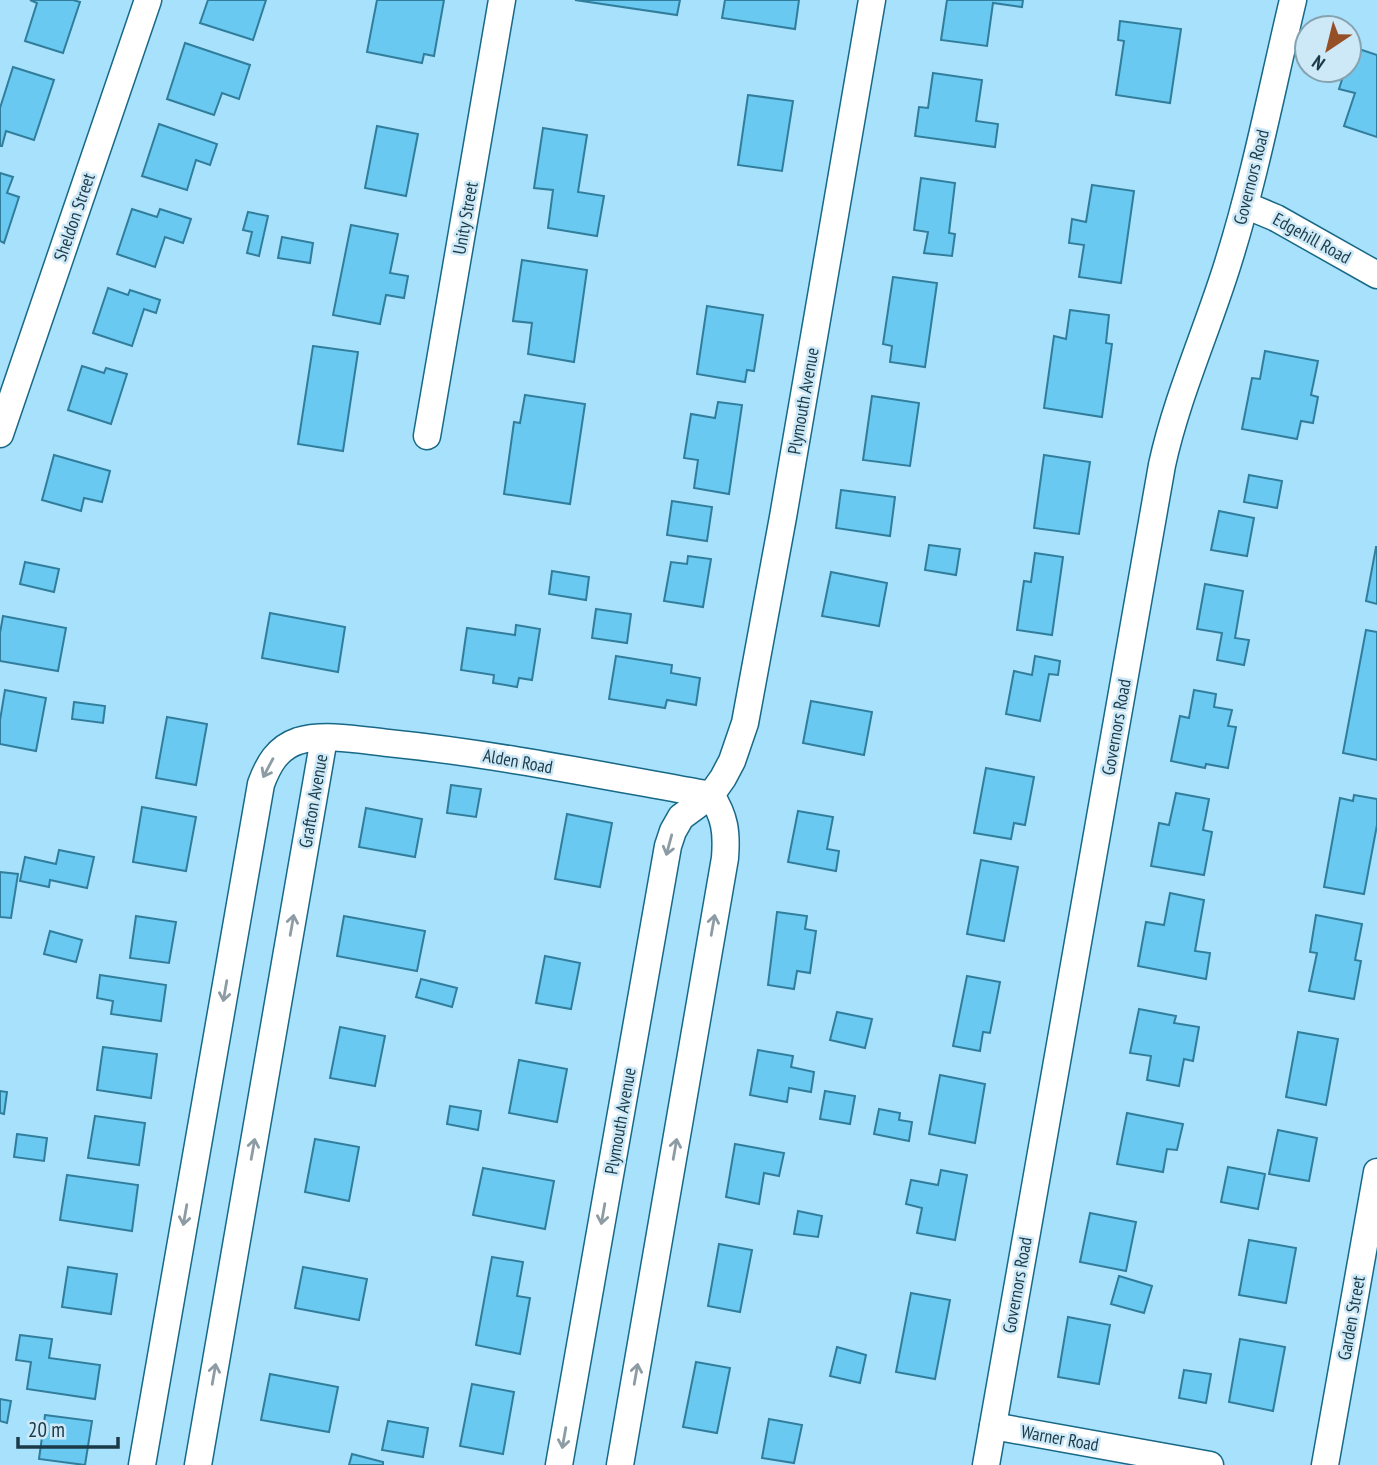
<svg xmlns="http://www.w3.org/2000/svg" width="1377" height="1465" font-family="'PT Sans Narrow',sans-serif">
<rect width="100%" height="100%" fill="#a7e1fb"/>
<g fill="#69c9f1" stroke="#317d9c" stroke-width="2">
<polygon points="30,0 73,0 80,2 63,53 25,41 37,3"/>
<polygon points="208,0 266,0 253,40 200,23"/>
<polygon points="377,0 444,0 434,56 424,54 422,63 367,52"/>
<polygon points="575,0 680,0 677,15"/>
<polygon points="725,0 799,0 795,29 722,18"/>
<polygon points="947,0 1023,0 1022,7 993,3 987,46 941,40"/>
<polygon points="1120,21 1181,29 1170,103 1116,95 1124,41 1118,40"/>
<polygon points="185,43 250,65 239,99 222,93 214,115 167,99"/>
<polygon points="1353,47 1377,55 1377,137 1344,126 1355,93 1339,89 1345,70 1349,70 1349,59"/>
<polygon points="13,67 54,80 34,140 6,131 2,146 0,146 0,108"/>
<polygon points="933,73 982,80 976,121 998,124 995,147 915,136 919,107 928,108"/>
<polygon points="748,95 793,101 782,171 738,165"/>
<polygon points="159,124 217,144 210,165 196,160 187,190 142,176"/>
<polygon points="377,126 418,134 406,196 365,188"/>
<polygon points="543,128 587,135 578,192 604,196 597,236 548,228 553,190 534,188"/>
<polygon points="0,173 13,177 7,193 19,197 4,243 0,241"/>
<polygon points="921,178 955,183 949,233 955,234 952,256 924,253 928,232 914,230"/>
<polygon points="1092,185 1134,191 1121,283 1079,277 1084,245 1069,243 1072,219 1086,222"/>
<polygon points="132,209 157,217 160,209 191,219 183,243 165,237 155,267 117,254"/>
<polygon points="248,212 268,216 259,256 247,253 252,232 243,230"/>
<polygon points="351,225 398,234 390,273 408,276 404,298 386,295 380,324 333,315"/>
<polygon points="282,237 313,243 310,263 278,258"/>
<polygon points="522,260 587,270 574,362 528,354 532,323 513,321"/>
<polygon points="893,277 937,283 925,367 890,362 892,346 883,344"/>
<polygon points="108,288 128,295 130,290 160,300 156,313 144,309 132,346 93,333"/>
<polygon points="707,306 763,315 754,371 747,370 745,382 697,374"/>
<polygon points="1070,310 1109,315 1106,343 1112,344 1102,417 1044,408 1054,336 1066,339"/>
<polygon points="313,346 358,352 343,451 298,444"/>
<polygon points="1265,351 1318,361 1311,395 1318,397 1313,423 1301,421 1297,439 1242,429 1252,378 1260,379"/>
<polygon points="82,366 104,373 106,368 127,374 111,424 68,410"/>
<polygon points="525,395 585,404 570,504 504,494 514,422 520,423"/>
<polygon points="872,396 919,403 910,466 863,460"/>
<polygon points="718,402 742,405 729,494 694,488 698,460 684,458 691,414 715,418"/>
<polygon points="54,455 110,471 102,502 84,498 81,511 42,500"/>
<polygon points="1044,455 1090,462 1079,534 1034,528"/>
<polygon points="1249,475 1282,481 1277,508 1244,502"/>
<polygon points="841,490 895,497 890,536 836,528"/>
<polygon points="672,501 712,507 707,541 667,535"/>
<polygon points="1219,511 1254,518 1247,556 1211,550"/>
<polygon points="929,545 960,549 956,575 925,570"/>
<polygon points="1376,547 1377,547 1377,604 1366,601"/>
<polygon points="1035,553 1063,557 1052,635 1017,630 1024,581 1031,582"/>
<polygon points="688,556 711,559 703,607 664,601 671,562 687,564"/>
<polygon points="25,562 59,569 54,592 20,584"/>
<polygon points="552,571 589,577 586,600 549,594"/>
<polygon points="831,572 887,583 879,626 822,616"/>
<polygon points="1205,584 1243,591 1235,638 1249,640 1244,665 1217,660 1222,633 1197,629"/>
<polygon points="596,609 631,614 627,643 592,638"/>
<polygon points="270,613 345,627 338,672 262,658"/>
<polygon points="3,616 66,628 58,671 0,661 0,633"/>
<polygon points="516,625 540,629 532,680 519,678 517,687 493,683 494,675 461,670 467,628 515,635"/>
<polygon points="1366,630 1377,632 1377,760 1343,753"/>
<polygon points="616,656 672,665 671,673 700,678 696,705 667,700 665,708 609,699"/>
<polygon points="1035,656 1060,661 1058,675 1049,674 1040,721 1006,714 1014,671 1032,675"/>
<polygon points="5,690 46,698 36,751 0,744 0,720"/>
<polygon points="1194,690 1216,694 1214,707 1232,710 1228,726 1236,727 1228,768 1206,764 1205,768 1171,761 1180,716 1189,718"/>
<polygon points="811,701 872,712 864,755 803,743"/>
<polygon points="74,702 105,706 103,723 72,719"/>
<polygon points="167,717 207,724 196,785 156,778"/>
<polygon points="986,768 1034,777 1025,825 1014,823 1011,839 974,833"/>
<polygon points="451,785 481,789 476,817 447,813"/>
<polygon points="1176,793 1209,799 1203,830 1212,832 1204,875 1151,866 1159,823 1169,825"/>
<polygon points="1354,795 1377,799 1377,825 1364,894 1324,887 1340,798 1353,801"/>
<polygon points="142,807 196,817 186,871 133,862"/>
<polygon points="366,808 422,819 415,857 359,847"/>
<polygon points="798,811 833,817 827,849 839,851 836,871 788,862"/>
<polygon points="567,814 612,823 600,887 555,879"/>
<polygon points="59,850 94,857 87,888 50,880 49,887 20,881 25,857 56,864"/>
<polygon points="981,860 1018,867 1004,941 967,934"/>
<polygon points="0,872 18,874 11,918 0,917"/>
<polygon points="1170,893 1204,900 1195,951 1210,953 1206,979 1138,966 1146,922 1164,925"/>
<polygon points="777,912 807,916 805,929 816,931 810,973 797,971 794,989 768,985"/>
<polygon points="1316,915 1362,924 1355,960 1361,961 1354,999 1309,991 1317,953 1310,952"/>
<polygon points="136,916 176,922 169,963 130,958"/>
<polygon points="344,916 425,931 417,971 337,956"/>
<polygon points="50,931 82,940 76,962 44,954"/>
<polygon points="545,956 580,963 571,1009 536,1003"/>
<polygon points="100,975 166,985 161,1021 111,1014 113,1001 97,998"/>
<polygon points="967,976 1000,982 990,1033 983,1032 980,1051 953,1046"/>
<polygon points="421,979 457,988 452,1007 416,997"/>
<polygon points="1139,1009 1176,1016 1174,1023 1199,1027 1193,1061 1184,1059 1179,1086 1147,1080 1151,1056 1130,1053"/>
<polygon points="837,1012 872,1019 865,1048 830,1040"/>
<polygon points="340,1027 385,1036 375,1086 330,1078"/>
<polygon points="1298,1032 1338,1039 1326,1105 1286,1097"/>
<polygon points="103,1047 157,1054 151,1098 97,1090"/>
<polygon points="758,1050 793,1056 791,1067 814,1072 811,1092 789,1088 787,1102 750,1095"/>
<polygon points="519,1060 567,1069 557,1122 509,1113"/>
<polygon points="940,1075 985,1084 975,1143 929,1134"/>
<polygon points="0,1091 7,1092 4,1114 0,1113"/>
<polygon points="825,1091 855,1096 850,1124 820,1119"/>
<polygon points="450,1106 481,1111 478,1130 447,1124"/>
<polygon points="879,1109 900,1113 899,1120 912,1122 909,1141 874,1134"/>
<polygon points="1127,1113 1183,1124 1177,1150 1167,1149 1163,1172 1117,1164"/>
<polygon points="95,1116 145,1123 139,1165 88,1158"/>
<polygon points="1278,1130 1317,1138 1309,1181 1269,1174"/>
<polygon points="17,1134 47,1138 44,1161 14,1157"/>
<polygon points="315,1139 359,1147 349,1201 305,1192"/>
<polygon points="735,1144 784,1153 779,1176 764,1173 759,1204 726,1197"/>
<polygon points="1228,1167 1265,1174 1258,1209 1221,1202"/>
<polygon points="483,1168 554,1181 545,1229 473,1215"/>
<polygon points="941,1170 967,1175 955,1240 917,1233 922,1208 906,1204 911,1180 938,1185"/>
<polygon points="67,1175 138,1185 132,1231 60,1220"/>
<polygon points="798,1211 822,1216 818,1237 794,1234"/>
<polygon points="1090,1213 1136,1222 1126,1271 1080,1262"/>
<polygon points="1249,1240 1296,1248 1286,1303 1239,1295"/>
<polygon points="719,1244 752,1250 740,1312 708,1306"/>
<polygon points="492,1257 523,1262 517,1296 530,1298 520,1354 476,1345"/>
<polygon points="68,1267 117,1274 111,1314 62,1307"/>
<polygon points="303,1267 367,1279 359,1320 295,1308"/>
<polygon points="1119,1276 1152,1286 1144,1313 1111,1304"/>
<polygon points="911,1293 950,1300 935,1379 896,1372"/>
<polygon points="1068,1317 1110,1325 1099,1384 1058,1377"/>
<polygon points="20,1335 52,1339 49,1358 100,1365 95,1399 27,1389 31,1362 16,1360"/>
<polygon points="1240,1339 1285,1347 1273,1411 1229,1402"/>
<polygon points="837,1347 866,1355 860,1383 830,1376"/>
<polygon points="696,1362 730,1368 717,1433 683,1427"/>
<polygon points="1184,1370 1211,1374 1206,1403 1179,1398"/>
<polygon points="270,1374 338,1387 329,1432 261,1420"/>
<polygon points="472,1384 514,1392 503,1454 460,1446"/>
<polygon points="0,1399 11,1401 7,1423 0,1421"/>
<polygon points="45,1415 92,1421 85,1465 39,1459"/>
<polygon points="769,1419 802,1425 794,1463 762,1458"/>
<polygon points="388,1421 428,1428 423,1457 382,1450"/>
<polygon points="352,1454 383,1462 383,1465 349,1465"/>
</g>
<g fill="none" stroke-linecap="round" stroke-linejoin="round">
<defs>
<g id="street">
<polyline points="1245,205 1276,218 1377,275"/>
<polyline points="0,434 148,0"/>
<polyline points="427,436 502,0"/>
<polyline points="993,1426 1210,1465"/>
<path d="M142,1465l119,-681c7,-19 16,-36 37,-43 26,-8 63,-1 90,2 109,11 216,33 323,52"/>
<polyline points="198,1465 324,738"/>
<polyline points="559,1465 668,846 673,831 681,817 711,795 723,778 732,761 745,723 783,517 872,0"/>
<path d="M620,1465l105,-607c2,-26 0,-41 -14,-63"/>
<path d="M986,1465l176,-1000c15,-69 45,-134 66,-202 27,-86 44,-175 65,-263"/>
<polyline points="1325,1465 1377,1172"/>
</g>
</defs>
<use href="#street" stroke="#186987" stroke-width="29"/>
<use href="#street" stroke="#fff" stroke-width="26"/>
</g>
<defs><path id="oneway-shaft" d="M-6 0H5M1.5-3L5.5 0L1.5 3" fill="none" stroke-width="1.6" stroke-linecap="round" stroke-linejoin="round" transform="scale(1.75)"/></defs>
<g stroke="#8d9ca4">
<use href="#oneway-shaft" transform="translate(268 768) rotate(118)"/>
<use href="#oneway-shaft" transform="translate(669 845) rotate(105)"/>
<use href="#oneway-shaft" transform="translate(292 925) rotate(-80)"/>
<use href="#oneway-shaft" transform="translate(713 925) rotate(-80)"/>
<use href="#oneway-shaft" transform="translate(225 991) rotate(100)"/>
<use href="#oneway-shaft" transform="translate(253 1149) rotate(-80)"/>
<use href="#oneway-shaft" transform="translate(675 1149) rotate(-80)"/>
<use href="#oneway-shaft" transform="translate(603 1214) rotate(100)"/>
<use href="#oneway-shaft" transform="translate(185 1215) rotate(100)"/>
<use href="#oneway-shaft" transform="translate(214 1374) rotate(-80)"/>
<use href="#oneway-shaft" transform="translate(636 1374) rotate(-80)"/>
<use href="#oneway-shaft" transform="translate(564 1438) rotate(100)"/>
</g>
<g text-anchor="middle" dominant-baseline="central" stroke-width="5" stroke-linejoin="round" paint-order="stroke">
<g font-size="18" fill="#1b3a48" stroke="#cde9f7">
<text transform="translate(1251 177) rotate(-76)">Governors Road</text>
<text transform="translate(74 217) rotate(-71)">Sheldon Street</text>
<text transform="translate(465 218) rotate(-80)">Unity Street</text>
<text transform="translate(1312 238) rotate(29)">Edgehill Road</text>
<text transform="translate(803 401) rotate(-80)">Plymouth Avenue</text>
<text transform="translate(1116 727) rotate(-80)">Governors Road</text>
<text transform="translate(518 761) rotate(10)">Alden Road</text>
<text transform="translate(313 801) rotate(-80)">Grafton Avenue</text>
<text transform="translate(620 1121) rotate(-80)">Plymouth Avenue</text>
<text transform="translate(1017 1285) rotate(-80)">Governors Road</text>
<text transform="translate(1351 1318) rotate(-80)">Garden Street</text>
<text transform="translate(1060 1438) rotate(10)">Warner Road</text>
</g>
</g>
<g transform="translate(1328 49) rotate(215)"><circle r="33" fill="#cde9f7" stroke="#86a3b1" stroke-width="2"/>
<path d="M0-5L12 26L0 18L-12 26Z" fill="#965028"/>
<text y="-10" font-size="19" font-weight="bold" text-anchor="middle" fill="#1b3a48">N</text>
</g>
<path d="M18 1437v10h100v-10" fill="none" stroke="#1b3a48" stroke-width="3.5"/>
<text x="28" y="1437" font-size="21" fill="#1b3a48" stroke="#cde9f7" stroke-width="5" paint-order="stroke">20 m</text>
</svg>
